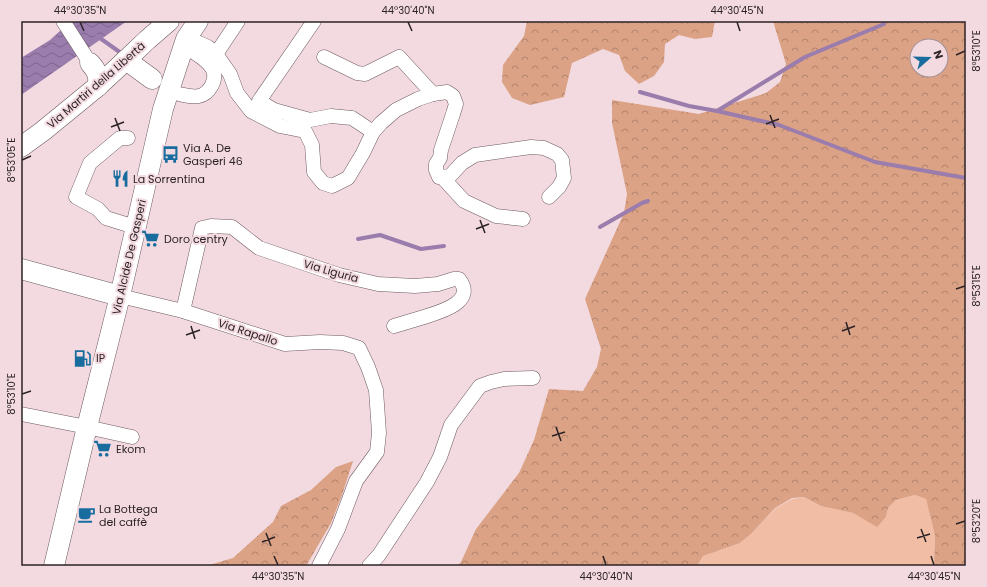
<svg xmlns="http://www.w3.org/2000/svg" width="987" height="587" font-family="Poppins,sans-serif">
<defs>
<pattern id="forest-crowns" width="20" height="18" patternUnits="userSpaceOnUse"><rect width="20" height="18" fill="#dba285"/><path d="M2 6a3 3 0 1 1 6 0M12 15a3 3 0 1 1 6 0" fill="none" stroke="#b2846d"/></pattern>
<pattern id="water-waves" width="16" height="10" patternUnits="userSpaceOnUse"><rect width="16" height="10" fill="#9a7cad"/><path d="M0 5q4-4 8 0t8 0" fill="none" stroke="#7e658d"/></pattern>
</defs>
<rect width="100%" height="100%" fill="#f2dae0"/>
<polygon fill="#f1bea5" points="915,495 926,499 935,536 934,566 697,566 703,556 740,543 752,533 776,508 792,499 804,497 821,506 853,513 877,526 886,517 888,508 896,500"/>
<g fill="url(#forest-crowns)" fill-rule="evenodd">
<polygon points="527,21 715,21 712,37 695,39 679,35 665,44 664,62 654,76 639,84 625,71 619,55 603,49 572,63 564,97 530,105 512,98 502,82 503,65 524,36"/>
<path d="M773,21h193v545h-32l1,-30 -9,-37 -11,-4 -19,5 -8,8 -2,9 -9,10 -24,-14 -32,-7 -17,-9 -12,1 -17,10 -23,25 -12,10 -37,13 -6,10h-240l4,-4 15,-33 43,-56 15,-33 15,-51 34,2 14,-24 4,-18 -16,-50 39,-86 3,-19 -15,-71v-23l87,14 67,-21 14,-11 6,-18zM917,46h24v24h-24z"/>
<polygon points="353,461 342,495 331,523 306,566 206,566 233,558 273,522 281,506 311,490 336,467"/>
</g>
<polygon fill="url(#water-waves)" points="71,21 127,21 21,95 21,58 50,40"/>
<g fill="none" stroke-linecap="round" stroke-linejoin="round">
<g stroke="#9a7cad" stroke-width="4">
<polyline points="97,36 121,53"/>
<polyline points="640,92 689,106 717,111 779,125 875,162 966,178"/>
<polyline points="717,111 805,57 884,24"/>
<polyline points="600,227 642,203 648,201"/>
<polyline points="358,239 380,235 421,249 444,246"/>
</g>
<defs>
<g id="street">
<polyline points="63,21 90,63"/>
<polyline points="314,21 259,101 274,110 310,120 331,116 352,118 373,132"/>
<polyline points="186,39 199,43 208,47 216,54 230,74 237,93 251,111 280,126 305,131 312,145 314,172 323,183 332,186 348,178 363,153 373,132 381,123 396,110 418,99 433,94 447,92 453,96 456,104 453,114 441,150 440,158 436,164 436,170 439,177 450,176 462,163 475,155 531,147 544,148 557,154 562,160 564,178 559,187 549,197"/>
<polyline points="216,54 238,21"/>
<polyline points="324,57 357,73 365,74 399,57 433,94"/>
<path d="M179,94c14,3 25,6 33,-9 2,-4 3,-10 1,-15 -5,-11 -20,-18 -30,-24"/>
<polyline points="128,138 120,138 90,163 76,197 98,209 106,218 135,227"/>
<polyline points="442,177 464,201 496,216 523,219"/>
<polyline points="120,296 183,311 285,344 320,342 343,343 359,348 368,367 376,390 379,433 377,452 356,481 338,529 319,566"/>
<path d="M183,311l19,-83 9,-2 21,1 27,21 80,27 39,9 37,2 23,-2 16,-5h5c18,23 -19,33 -35,38 -10,3 -20,6 -30,9"/>
<polyline points="21,414 87,427 132,437"/>
<polyline points="369,566 379,555 427,482 440,457 451,425 480,386 491,382 504,379 533,378"/>
</g>
<g id="secondary">
<polyline points="126,60 152,79"/>
<path d="M90,63c7,8 9,12 8,23"/>
<polyline points="21,147 43,131 98,86 126,60 147,40 169,21"/>
<polyline points="21,269 120,296"/>
<polyline points="54,566 86,431 120,296 163,109 186,39 198,21"/>
</g>
</defs>
<use href="#street" stroke="#6d5a5f" stroke-width="15"/>
<use href="#secondary" stroke="#6d5a5f" stroke-width="21"/>
<use href="#street" stroke="#fff" stroke-width="14"/>
<use href="#secondary" stroke="#fff" stroke-width="20"/>
</g>
<path fill="none" stroke="#2c2326" stroke-width="1.5" d="M80,22l4,9M408,22l4,9M737,22l3,9M956,55l9,-4M770,115l5,13M115,118l5,13M766,124l13,-5M111,127l13,-5M22,160l9,-4M480,220l5,13M476,229l13,-5M956,289l9,-3M846,322l4,13M191,326l4,13M842,331l13,-5M186,335l14,-5M22,394l9,-3M556,427l5,14M552,436l13,-4M956,524l9,-3M921,529l5,13M266,533l5,13M917,538l13,-4M262,542l13,-5M274,556l4,9M603,556l3,9M931,556l3,9"/>
<defs>
<symbol id="bus-bare" viewBox="-9 -9 18 18"><path d="M-5-6H5V4H4V6H2V4H-2V6H-4V4H-5ZM-3.5-4V0h7V-4ZM-3.5 1.2v1.5H-2V1.2ZM2 1.2v1.5H3.5V1.2Z" fill="#196d9e" stroke="#f2dae0" stroke-width="2.5" paint-order="stroke"/></symbol>
<symbol id="restaurant-bare" viewBox="-9 -9 18 18"><path d="M-5-6h1v4h1v-4h1v4h1v-4h1v5L-1.5 .5V6h-2V.5L-5-1ZM5-6V6H3V1.5H1.5Q1.5-4 5-6Z" fill="#196d9e" stroke="#f2dae0" stroke-width="2.5" paint-order="stroke"/></symbol>
<symbol id="supermarket-bare" viewBox="-9 -9 18 18"><path d="M-6-5.5h2.5l.6 2H6L4.5 2H-2.5L-4.4-4H-6ZM-1.5 3.2a1.3 1.3 0 1 0 .1 0ZM3 3.2a1.3 1.3 0 1 0 .1 0Z" fill="#196d9e" stroke="#f2dae0" stroke-width="2.5" paint-order="stroke"/></symbol>
<symbol id="fuel-bare" viewBox="-9 -9 18 18"><path d="M-5.5-6h7V0h2V4h1.3V-2.5L3-4.5l.8-.8L6-3V5H2.5V1h-1V6h-7ZM-4.2-4.7v3.2H.2V-4.7Z" fill="#196d9e" stroke="#f2dae0" stroke-width="2.5" paint-order="stroke"/></symbol>
<symbol id="cafe-bare" viewBox="-9 -9 18 18"><path d="M-5.5-4.5H6V0H3Q3 3.5 0 3.5H-2.5Q-5.5 3.5-5.5 0ZM3-3.2v2h1.7v-2ZM-6 4.5H4V6H-6Z" fill="#196d9e" stroke="#f2dae0" stroke-width="2.5" paint-order="stroke"/></symbol>
</defs>
<g fill-rule="evenodd">
<use href="#bus-bare" x="158" y="142" width="25" height="25"/>
<use href="#restaurant-bare" x="108" y="166" width="25" height="25"/>
<use href="#supermarket-bare" x="138" y="226" width="25" height="25"/>
<use href="#fuel-bare" x="70" y="346" width="25" height="25"/>
<use href="#supermarket-bare" x="90" y="436" width="25" height="25"/>
<use href="#cafe-bare" x="74" y="502" width="25" height="25"/>
</g>
<g text-anchor="middle" dominant-baseline="central" stroke-width="4" stroke-linejoin="round" paint-order="stroke">
<g font-size="11" fill="#2c2326" stroke="#f2dae0">
<text transform="translate(96 85) rotate(-41)">Via Martiri della Libertà</text>
<text transform="translate(129 257) rotate(-77)">Via Alcide De Gasperi</text>
<text transform="translate(331 271) rotate(16)">Via Liguria</text>
<text transform="translate(248 332) rotate(18)">Via Rapallo</text>
</g>
<g font-size="11" fill="#2c2326" stroke="#f2dae0" text-anchor="start">
<text x="183" y="148">Via A. De<tspan x="183" dy="13">Gasperi 46</tspan></text>
<text x="133" y="179">La Sorrentina</text>
<text x="164" y="239">Doro centry</text>
<text x="96" y="358">IP</text>
<text x="116" y="449">Ekom</text>
<text x="99" y="509">La Bottega<tspan x="99" dy="13">del caffè</tspan></text>
</g>
</g>
<rect width="987" height="587" fill="none" stroke="#f2dae0" stroke-width="44"/>
<g transform="translate(929 58) rotate(70)"><circle r="19" fill="#f2dae0" stroke="#a39196"/>
<path d="M0-3L7 15L0 10L-7 15Z" fill="#196d9e"/>
<text y="-6" font-size="11" font-weight="bold" text-anchor="middle" fill="#2c2326">N</text>
</g>
<rect x="22" y="22" width="943" height="543" fill="none" stroke="#2c2326" stroke-width="1.5"/>
<g font-size="10" text-anchor="middle" fill="#2c2326">
<text x="80" y="14">44°30'35"N</text>
<text x="408" y="14">44°30'40"N</text>
<text x="737" y="14">44°30'45"N</text>
<text transform="translate(976 51) rotate(-90)" y="4">8°53'10"E</text>
<text transform="translate(11 160) rotate(-90)" y="4">8°53'05"E</text>
<text transform="translate(976 286) rotate(-90)" y="4">8°53'15"E</text>
<text transform="translate(11 394) rotate(-90)" y="4">8°53'10"E</text>
<text transform="translate(976 521) rotate(-90)" y="4">8°53'20"E</text>
<text x="278" y="580">44°30'35"N</text>
<text x="606" y="580">44°30'40"N</text>
<text x="934" y="580">44°30'45"N</text>
</g>
</svg>
